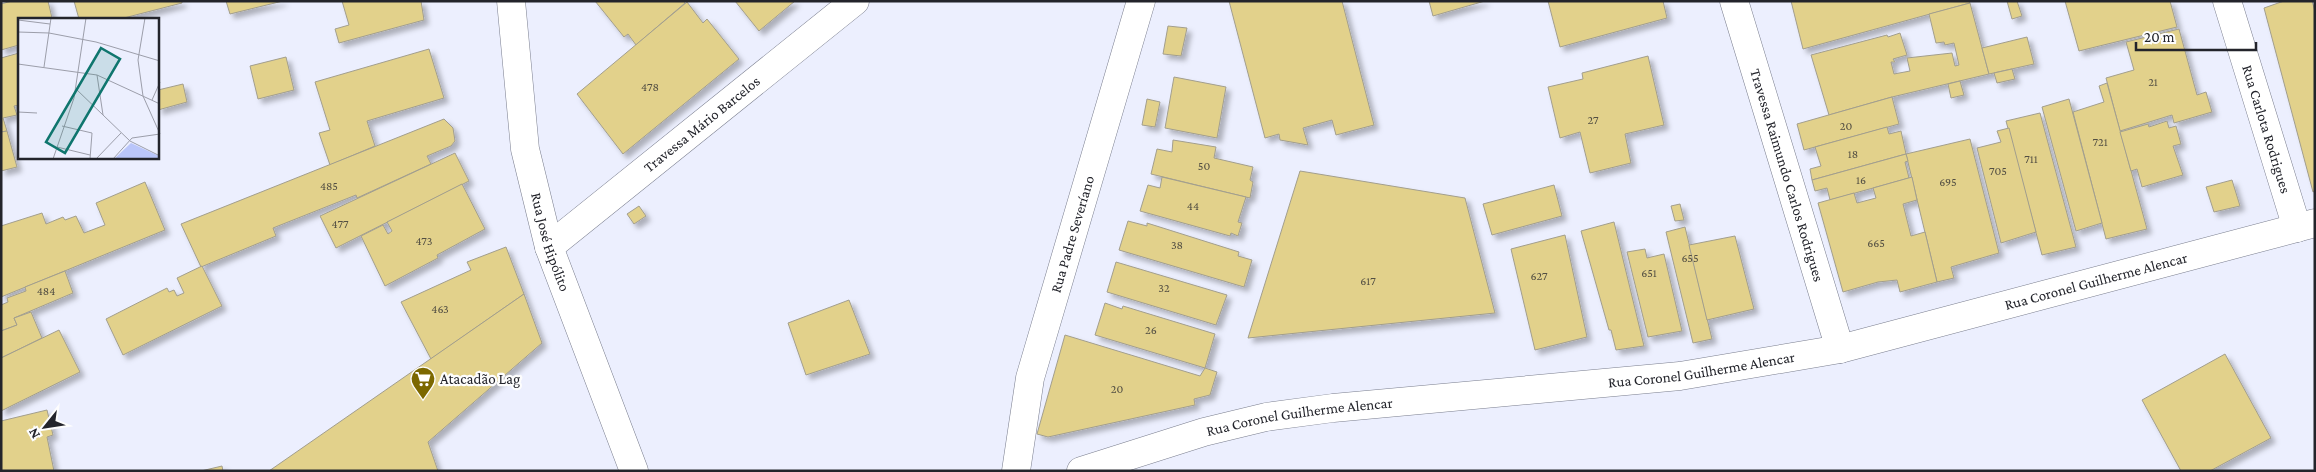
<svg xmlns="http://www.w3.org/2000/svg" width="2316" height="472" font-family="'Crimson Pro',serif">
<defs>
<filter id="shadow"><feDropShadow dx="4.5" dy="4.5" stdDeviation="2.5" flood-color="#0004"/></filter>
</defs>
<rect width="100%" height="100%" fill="#eceffe"/>
<g fill="#e2d18b" stroke="#a29e8d" filter="url(#shadow)">
<polygon points="12,1 48,1 52,18 19,19 19,45 1,50 1,4"/>
<polygon points="74,1 182,1 182,3 120,19 79,19"/>
<polygon points="226,1 283,1 230,14"/>
<polygon points="342,1 421,1 424,20 339,43 335,29 349,25"/>
<polygon points="595,1 684,1 685,3 636,45 628,34 624,37"/>
<polygon points="735,1 795,1 759,31"/>
<polygon points="1229,1 1342,1 1374,125 1336,135 1332,120 1303,128 1308,145 1280,140 1279,134 1265,138"/>
<polygon points="1429,1 1485,1 1433,16"/>
<polygon points="1548,1 1663,1 1667,18 1560,47"/>
<polygon points="1791,1 1969,1 1970,3 1803,49"/>
<polygon points="2007,1 2017,1 2022,16 2012,19"/>
<polygon points="2065,1 2170,1 2177,27 2079,51"/>
<polygon points="2284,1 2312,1 2315,11 2315,191 2313,192 2264,8"/>
<polygon points="687,2 703,23 707,19 739,59 623,154 577,94"/>
<polygon points="1970,3 1989,74 1892,97 1829,115 1811,55 1887,35 1888,37 1900,33 1907,55 1893,59 1895,62 1891,62 1894,74 1910,71 1907,58 1952,53 1955,66 1959,65 1954,43 1945,45 1944,42 1936,43 1929,14"/>
<polygon points="1168,26 1187,28 1181,56 1163,54"/>
<polygon points="2179,29 2197,95 2206,92 2212,112 2174,123 2172,115 2120,131 2106,78 2134,70 2126,42"/>
<polygon points="2027,37 2034,64 1989,74 1982,48"/>
<polygon points="429,49 444,98 367,121 375,146 330,165 319,133 330,130 315,82"/>
<polygon points="19,53 19,105 14,106 17,115 3,118 7,131 1,132 1,58"/>
<polygon points="1648,56 1664,125 1625,134 1631,163 1590,173 1580,132 1560,138 1548,87 1583,79 1582,73"/>
<polygon points="286,57 294,90 258,99 250,66"/>
<polygon points="2012,69 2015,79 1997,83 1994,73"/>
<polygon points="1174,77 1226,87 1217,138 1165,128"/>
<polygon points="1960,81 1964,95 1951,98 1948,84"/>
<polygon points="2107,83 2147,229 2106,239 2073,112 2104,102 2099,86"/>
<polygon points="183,84 187,102 158,110 158,90"/>
<polygon points="1892,97 1899,124 1804,150 1797,124"/>
<polygon points="1147,99 1160,102 1155,127 1142,125"/>
<polygon points="2069,99 2102,223 2076,231 2042,107"/>
<polygon points="2040,113 2076,247 2042,255 2006,121"/>
<polygon points="444,119 453,128 455,141 451,146 427,156 431,164 357,198 356,195 273,228 276,236 201,267 181,224"/>
<polygon points="2167,121 2169,128 2176,126 2181,144 2173,146 2183,175 2142,187 2137,169 2131,171 2120,132 2148,124 2149,127"/>
<polygon points="1887,127 1889,134 1901,131 1906,154 1812,180 1810,169 1821,166 1815,147"/>
<polygon points="2009,128 2036,232 2001,243 1977,148 2001,142 1997,131"/>
<polygon points="7,131 17,167 1,171 1,132"/>
<polygon points="1970,139 1999,253 1951,267 1954,278 1937,282 1906,154"/>
<polygon points="1173,140 1216,147 1214,158 1253,167 1250,180 1253,182 1250,198 1151,174 1157,149 1172,152"/>
<polygon points="455,153 469,181 336,248 320,216"/>
<polygon points="1906,154 1908,161 1905,162 1909,178 1830,200 1827,188 1815,191 1812,180"/>
<polygon points="1300,171 1465,198 1495,313 1248,338"/>
<polygon points="1162,177 1246,197 1238,222 1242,223 1238,236 1231,233 1230,236 1140,211 1148,185 1160,188"/>
<polygon points="1912,177 1917,200 1903,204 1911,236 1925,232 1937,282 1900,292 1897,280 1878,282 1843,292 1818,203 1854,193 1857,203 1876,198 1873,188"/>
<polygon points="2232,180 2240,206 2214,212 2206,187"/>
<polygon points="145,182 165,230 1,297 1,226 42,213 46,224 63,217 65,220 76,216 84,233 105,225 96,203"/>
<polygon points="462,184 485,229 437,255 438,258 385,286 361,236 383,225 388,234 392,231 387,222"/>
<polygon points="1554,185 1562,216 1492,235 1483,204"/>
<polygon points="1680,204 1684,220 1675,221 1671,206"/>
<polygon points="639,206 646,216 634,224 627,214"/>
<polygon points="1128,221 1147,226 1147,223 1239,252 1238,256 1252,260 1244,287 1119,250"/>
<polygon points="1614,222 1644,346 1616,350 1611,330 1609,330 1581,231"/>
<polygon points="1685,227 1712,339 1693,343 1666,232"/>
<polygon points="1565,235 1587,337 1535,350 1511,249"/>
<polygon points="1735,236 1754,309 1707,320 1689,245"/>
<polygon points="506,247 524,294 431,359 401,302 471,270 467,262"/>
<polygon points="1645,249 1647,258 1664,254 1682,331 1648,337 1627,252"/>
<polygon points="1116,262 1227,295 1216,325 1107,292"/>
<polygon points="202,266 222,306 123,355 106,319 167,288 169,292 174,290 177,296 184,293 177,278"/>
<polygon points="65,271 73,293 14,318 17,325 1,331 1,305 8,302 7,298 26,291 25,287"/>
<polygon points="524,294 542,343 428,442 438,471 269,471"/>
<polygon points="849,300 870,354 806,375 788,323"/>
<polygon points="1105,303 1122,309 1123,306 1215,334 1205,368 1095,335"/>
<polygon points="31,312 42,338 1,358 1,331 17,325 14,318"/>
<polygon points="59,330 80,372 1,411 1,358"/>
<polygon points="1065,335 1200,376 1205,368 1217,372 1210,395 1194,399 1195,405 1048,437 1037,434"/>
<polygon points="2225,354 2271,438 2210,471 2181,471 2142,400"/>
<polygon points="47,410 53,435 47,437 54,471 1,471 1,421"/>
<polygon points="222,466 223,471 201,471"/>
</g>
<g fill="none" stroke-linecap="round" stroke-linejoin="round">
<defs>
<g id="street">
<path id="s1" d="M1734,1l106,348"/>
<path id="s2" d="M2227,1l70,227"/>
<path id="s3" d="M549,247l306,-246"/>
<path id="s4" d="M1016,471l14,-93 111,-377"/>
<path id="s5" d="M1081,471l123,-39 62,-15 67,-9 347,-32 160,-27 475,-126"/>
</g>
<g id="secondary">
<path id="s6" d="M511,1l14,148 24,98 85,224"/>
</g>
</defs>
<use href="#street" stroke="#7a7e8e" stroke-width="29"/>
<use href="#secondary" stroke="#7a7e8e" stroke-width="29"/>
<use href="#street" stroke="#fff" stroke-width="28"/>
<use href="#secondary" stroke="#fff" stroke-width="28"/>
</g>
<defs>
<symbol id="supermarket-pin" viewBox="-11 -11 22 30"><path d="M0 17L-7.5 6A9.5 9.5 0 1 1 7.5 6Z" fill="#7c6800" stroke="#fdfdfd"/><path d="M-6-5.5h2.5l.6 2H6L4.5 2H-2.5L-4.4-4H-6ZM-1.5 3.2a1.3 1.3 0 1 0 .1 0ZM3 3.2a1.3 1.3 0 1 0 .1 0Z" fill="#fff"/></symbol>
</defs>
<g fill-rule="evenodd">
<use href="#supermarket-pin" x="409" y="365" width="28" height="38"/>
</g>
<g text-anchor="middle" dominant-baseline="central" stroke-width="4.5" stroke-linejoin="round" paint-order="stroke">
<g font-size="12" fill="#534f43">
<text x="2153" y="82">21</text>
<text x="650" y="87">478</text>
<text x="1593" y="120">27</text>
<text x="1846" y="126">20</text>
<text x="2100" y="142">721</text>
<text x="1853" y="154">18</text>
<text x="2031" y="159">711</text>
<text x="1204" y="166">50</text>
<text x="1998" y="171">705</text>
<text x="1861" y="180">16</text>
<text x="1948" y="182">695</text>
<text x="329" y="186">485</text>
<text x="1193" y="206">44</text>
<text x="340" y="224">477</text>
<text x="424" y="241">473</text>
<text x="1876" y="243">665</text>
<text x="1177" y="245">38</text>
<text x="1690" y="258">655</text>
<text x="1649" y="273">651</text>
<text x="1539" y="276">627</text>
<text x="1368" y="281">617</text>
<text x="1164" y="288">32</text>
<text x="46" y="291">484</text>
<text x="440" y="309">463</text>
<text x="1151" y="330">26</text>
<text x="1117" y="389">20</text>
</g>
<g font-size="15" fill="#23242b" stroke="#fdfdfd">
<text stroke="none"><textPath href="#s3" startOffset="196">Travessa Mário Barcelos</textPath></text>
<text stroke="none"><textPath href="#s2" startOffset="134">Rua Carlota Rodrigues</textPath></text>
<text stroke="none"><textPath href="#s1" startOffset="182">Travessa Raimundo Carlos Rodrigues</textPath></text>
<text stroke="none"><textPath href="#s4" startOffset="244">Rua Padre Severíano</textPath></text>
<text stroke="none"><textPath href="#s6" startOffset="245">Rua José Hipólito</textPath></text>
<text stroke="none"><textPath href="#s5" startOffset="1036">Rua Coronel Guilherme Alencar</textPath></text>
<text stroke="none"><textPath href="#s5" startOffset="631">Rua Coronel Guilherme Alencar</textPath></text>
<text stroke="none"><textPath href="#s5" startOffset="226">Rua Coronel Guilherme Alencar</textPath></text>
</g>
<g font-size="15" fill="#23242b" stroke="#fdfdfd" text-anchor="start">
<text x="440" y="379">Atacadão Lag</text>
</g>
</g>
<g transform="translate(18 18)">
<rect width="141" height="141" fill="#eceffe"/>
<path d="M113,125l28,13v3h-45z" fill="#bac6fa"/>
<path fill="none" stroke="#9c9eaa" stroke-width="1" d="M0,2l32,4M0,14l31,1M31,15l47,9 64,19M0,46l79,11 63,29M26,49l7,-49M79,57l6,40M58,71l54,52 30,15M134,82l8,-18M0,94l19,1M44,108l30,7 -2,26M39,129l33,8M35,141l21,-61 12,-80M78,141l25,-26M95,141l19,-21 28,-4 -17,-38 -5,-36 7,-42"/>
<path fill="#0f766e" fill-opacity="0.15" stroke="#0f766e" stroke-width="2.5" d="M83,30l19,11 -55,94 -19,-11z"/>
<rect width="141" height="141" fill="none" stroke="#23242b" stroke-width="2.5"/>
</g>
<rect width="2316" height="472" fill="none" stroke="#23242b" stroke-width="5"/>
<g transform="translate(45 427) rotate(240)" stroke="#fdfdfd" stroke-width="4" paint-order="stroke">
<path d="M0-4L9 19L0 12L-9 19Z" fill="#23242b"/>
<text y="-8" font-size="14" font-weight="bold" text-anchor="middle" fill="#23242b">N</text>
</g>
<path d="M2136 42v8h120v-8" fill="none" stroke="#23242b" stroke-width="2.5"/>
<text x="2144" y="42" font-size="15" fill="#23242b" stroke="#fdfdfd" stroke-width="4" paint-order="stroke">20 m</text>
</svg>
